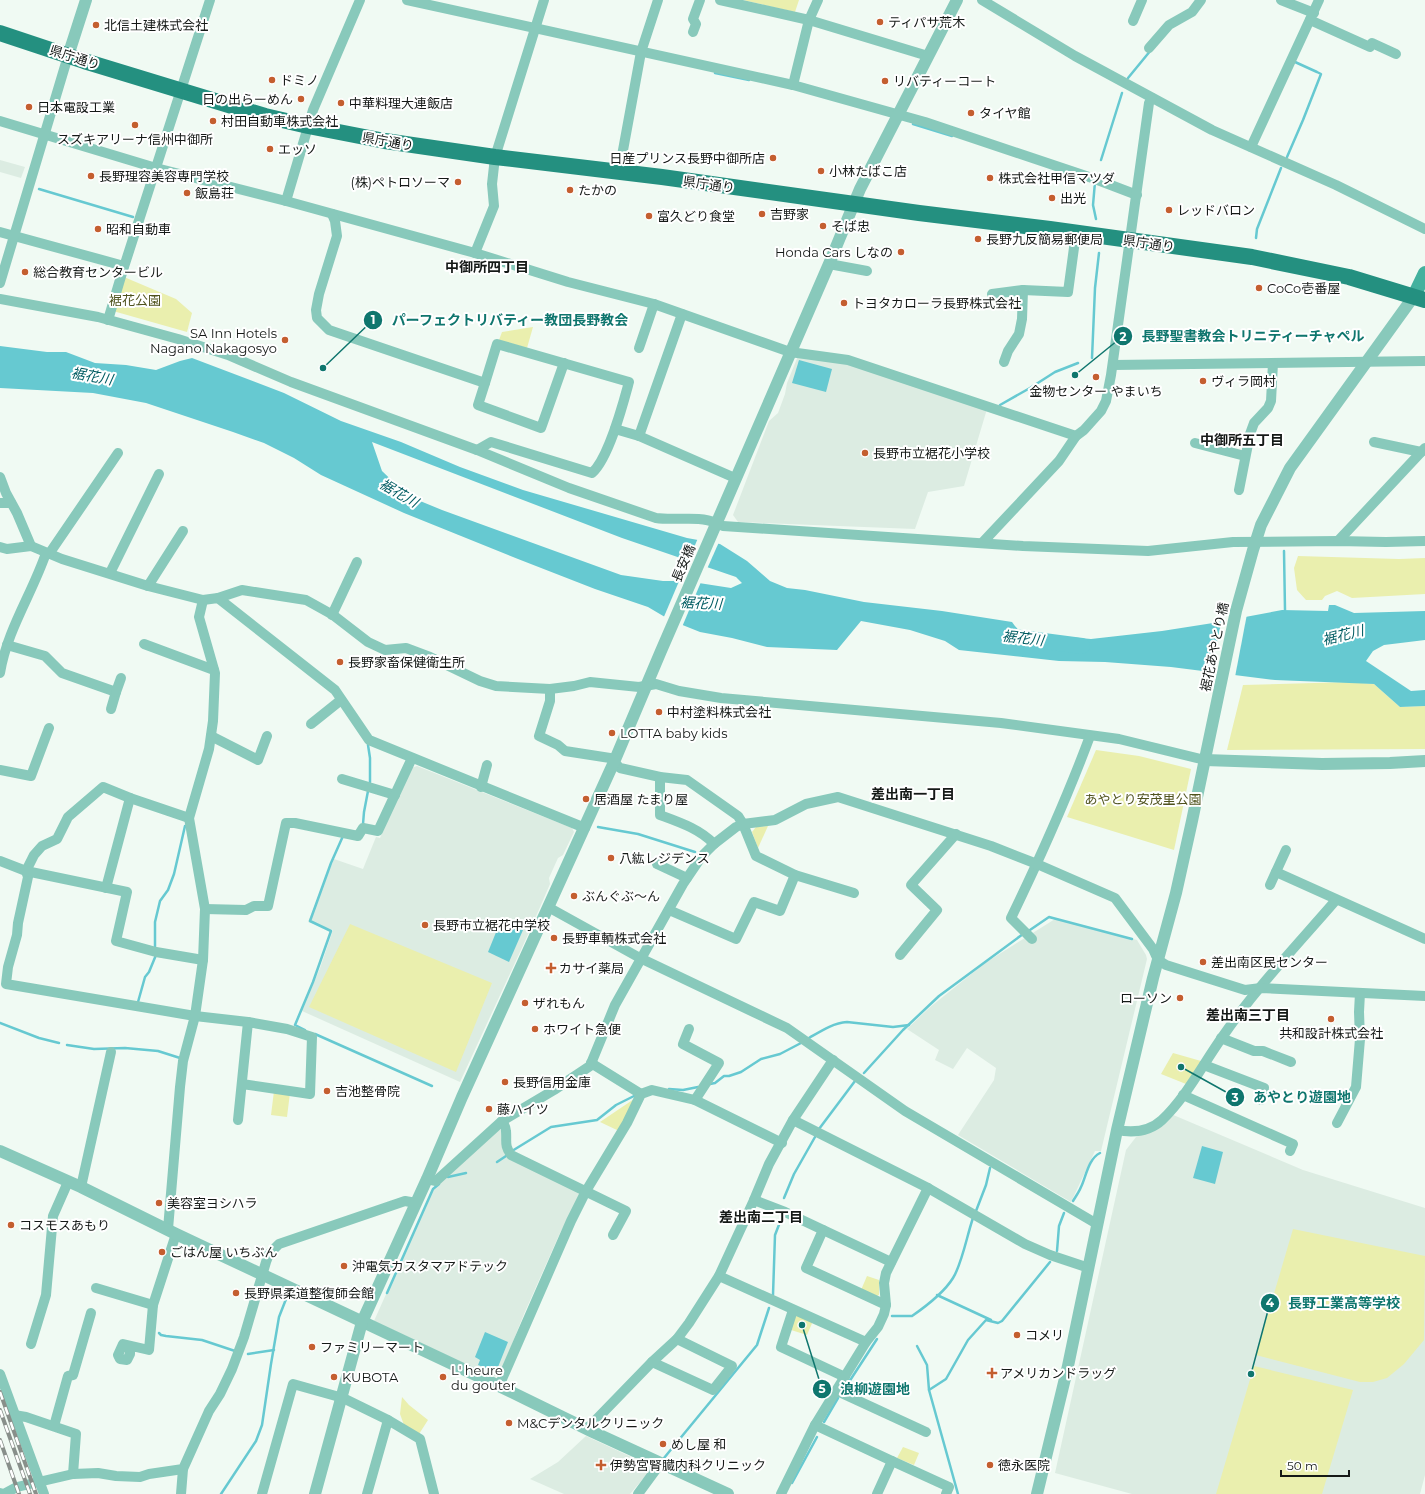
<svg xmlns="http://www.w3.org/2000/svg" width="1425" height="1494" font-family="Montserrat,'Noto Sans JP',sans-serif">
<rect width="100%" height="100%" fill="#f0faf3"/>
<g fill="#dcece2">
<polygon points="0,160 25,167 21,178 0,172"/>
<polygon points="798,356 846,363 987,409 964,486 928,492 915,529 738,522 733,515 769,421 778,413 785,394 787,383"/>
<polygon points="417,766 572,828 574,832 563,855 558,858 549,878 550,884 531,928 460,1082 302,1011 320,968 333,930 308,922 334,859 363,869 376,837 380,838 411,768"/>
<polygon points="1055,919 1137,940 1146,955 1147,959 1101,1151 1095,1151 1071,1202 958,1135 994,1080 996,1068 967,1048 953,1069 935,1060 939,1050 907,1029 929,1008 985,963"/>
<polygon points="1171,1114 1303,1170 1425,1208 1425,1475 1420,1494 1132,1494 1055,1473 1126,1150 1136,1137 1157,1128"/>
<polygon points="498,1129 503,1131 503,1145 577,1190 580,1196 560,1233 524,1314 500,1374 493,1377 374,1321 434,1187"/>
<polygon points="586,1436 653,1467 630,1494 564,1494 530,1479 558,1462"/>
</g>
<g fill="#eaefae">
<polygon points="743,0 799,0 795,12"/>
<polygon points="124,277 176,299 192,313 187,332 113,311"/>
<polygon points="533,327 527,348 499,340 502,332"/>
<polygon points="1298,556 1399,559 1425,558 1425,594 1352,598 1337,591 1325,596 1322,600 1306,600 1297,590 1294,568"/>
<polygon points="1350,682 1374,684 1400,707 1425,706 1425,749 1227,750 1243,685"/>
<polygon points="1096,750 1139,756 1191,769 1174,850 1067,817"/>
<polygon points="768,826 758,848 752,832 756,827"/>
<polygon points="350,924 492,983 456,1072 309,1007"/>
<polygon points="1173,1053 1201,1061 1186,1084 1161,1074"/>
<polygon points="274,1091 290,1093 287,1117 271,1115"/>
<polygon points="637,1097 619,1131 600,1122"/>
<polygon points="1293,1229 1425,1256 1424,1340 1404,1364 1387,1378 1373,1382 1360,1382 1256,1355"/>
<polygon points="867,1276 879,1280 879,1295 875,1297 861,1290"/>
<polygon points="800,1315 813,1321 807,1335 791,1330 794,1317"/>
<polygon points="1254,1366 1353,1390 1322,1494 1216,1494"/>
<polygon points="402,1397 409,1405 428,1420 419,1434 404,1425 400,1414"/>
<polygon points="903,1447 919,1453 914,1465 897,1458"/>
</g>
<g fill="#66c9d1" fill-rule="evenodd">
<path d="M0,346l47,6h19l29,11 31,2 30,5 24,-9 12,-3 92,35 57,28 60,21 59,25 63,23 164,48 33,6 27,17 23,20 17,7 18,2 59,12 78,9 70,11c13,19 29,18 50,21l7,-6 22,2 71,-8 51,-8 69,-13 46,1 1,-6h6l19,8 71,-2v29l-41,5 -11,6 -7,10 45,30 14,-1v16l-25,1 -26,-23 -99,-4 -104,-13 -66,-5 -46,-1 -100,-11 -14,-9 -35,-11 -49,-9 -24,29 -70,-3 -35,-9 -32,-6 -30,-12 -22,-13 -53,-18 -77,-30 -114,-46 -83,-38 -27,-17 -30,-15 -31,-11 -87,-29 -53,-10 -93,-5zM372,442l250,96 114,39 6,6 -11,5 -45,-7h-23l-42,-6 -179,-65 -34,-14 -26,-25z"/>
<polygon points="799,360 832,369 826,392 792,383"/>
<polygon points="501,920 523,930 509,962 488,952"/>
<polygon points="1202,1146 1223,1152 1215,1184 1193,1178"/>
<polygon points="485,1332 508,1342 498,1367 495,1366 493,1371 478,1365 480,1360 475,1357"/>
</g>
<g fill="#f0faf3">
<polygon points="698,538 719,542 707,569 688,562"/>
<polygon points="680,579 701,582 682,627 663,619"/>
<polygon points="1247,614 1235,677 1210,674 1222,619"/>
</g>
<g fill="none" stroke-linecap="round" stroke-linejoin="round">
<g stroke="#66c9d1" stroke-width="2.5">
<polyline points="715,73 749,80"/>
<polyline points="1128,78 1151,50"/>
<polyline points="913,124 952,136"/>
<polyline points="1287,157 1303,120 1321,74 1317,72 1295,62"/>
<polyline points="1101,160 1122,93"/>
<polyline points="1094,182 1095,182 1093,205 1096,219"/>
<polyline points="39,189 133,217"/>
<polyline points="1256,238 1257,229 1281,168"/>
<polyline points="1092,358 1095,288 1099,253"/>
<polyline points="1000,405 1030,388 1055,372 1078,363"/>
<polyline points="1284,551 1285,610"/>
<polyline points="368,745 370,758 370,782"/>
<polyline points="363,824 364,812 368,791"/>
<polyline points="598,827 638,834 695,852"/>
<polyline points="1027,932 1049,917 1132,939"/>
<polyline points="155,948 155,922 160,901 168,890 174,874 185,826"/>
<polyline points="138,1002 145,977 149,972 156,955"/>
<polyline points="0,1023 39,1038 59,1043"/>
<polyline points="305,1030 295,1025 313,982 331,931 310,921 331,863 343,836"/>
<polyline points="315,1034 432,1086"/>
<path d="M809,1038c12,-7 24,-15 38,-16l46,5 16,-2"/>
<polyline points="67,1045 94,1049 125,1048 158,1051 180,1058"/>
<polyline points="864,1073 903,1030 939,996 1023,934"/>
<polyline points="710,1084 715,1083 724,1076 729,1076 741,1072 761,1059 780,1054 801,1043"/>
<polyline points="669,1089 683,1090 698,1087"/>
<polyline points="819,1129 855,1081"/>
<polyline points="512,1151 551,1127 597,1120 616,1105 634,1096"/>
<polyline points="497,1162 506,1156"/>
<polyline points="448,1177 466,1173"/>
<polyline points="784,1198 794,1174 815,1137"/>
<path d="M1073,1201c3,-5 6,-9 8,-14 5,-10 7,-28 19,-34"/>
<polyline points="976,1211 986,1185 990,1168"/>
<polyline points="1057,1251 1059,1226 1064,1213"/>
<polyline points="387,1293 433,1189 439,1184"/>
<polyline points="773,1295 775,1235 782,1217"/>
<polyline points="937,1295 991,1320"/>
<path d="M892,1316h20c13,-9 33,-25 41,-38 9,-14 14,-43 20,-60"/>
<polyline points="159,1333 161,1335 166,1336 202,1340 235,1351"/>
<polyline points="917,1346 927,1365 929,1390"/>
<polyline points="248,1354 274,1350"/>
<polyline points="847,1385 877,1339"/>
<polyline points="824,1422 838,1398"/>
<polyline points="664,1458 757,1345 769,1308"/>
<polyline points="792,1483 817,1437"/>
<polyline points="221,1494 256,1441 262,1425 271,1364 279,1317 288,1294"/>
<polyline points="958,1494 929,1390 946,1379 968,1340 986,1320 998,1323 1002,1321 1050,1262"/>
</g>
<polyline stroke="#66c9d1" stroke-width="16" points="1014,637 1082,646"/>
<g stroke="#88c9bb" stroke-width="10">
<polyline points="407,0 793,85"/>
<polyline points="720,0 809,20 928,56"/>
<polyline points="818,0 809,20 793,85 925,122 1095,179 1137,195"/>
<polyline points="982,0 1075,56 1212,130 1336,185 1425,229"/>
<polyline points="1281,0 1314,13"/>
<polyline points="1310,20 1370,47 1372,43 1396,54"/>
<polyline points="1133,21 1142,0"/>
<polyline points="693,32 696,24 693,19 700,0"/>
<polyline points="1149,48 1169,25 1192,12 1201,0"/>
<polyline points="0,121 156,168 286,201 475,253 568,282 654,304 790,352 848,360 1076,436"/>
<polyline points="1251,147 1319,0"/>
<polyline points="619,172 641,52 658,0"/>
<polyline points="286,201 313,110 360,0"/>
<path d="M332,214l3,7 2,15 -18,58 -3,16 1,8 12,12 156,53 12,-39 132,38c-6,22 -20,76 -37,91l-101,-31 -14,8"/>
<polyline points="0,232 124,266"/>
<polyline points="475,253 494,206 492,184 495,157 544,0"/>
<polyline points="829,264 867,271"/>
<polyline points="0,283 68,56"/>
<polyline points="992,294 1023,290"/>
<path d="M0,299l98,18 80,22 50,16 63,27 186,68 92,38 87,30c20,3 42,-3 60,5"/>
<polyline points="108,320 122,273 210,0"/>
<polyline points="639,348 654,304"/>
<polyline points="1004,362 1008,351 1019,334 1022,319 1023,290 1068,292 1076,233"/>
<polyline points="1113,365 1425,361"/>
<polyline points="485,383 478,405 541,428 564,363"/>
<polyline points="615,429 639,436 735,478"/>
<polyline points="639,436 682,314"/>
<polyline points="1374,442 1421,452"/>
<polyline points="1195,443 1245,456"/>
<polyline points="0,477 6,493 17,513 31,546"/>
<polyline points="1239,490 1250,434 1254,423 1268,408 1271,401 1273,363"/>
<polyline points="0,503 11,503"/>
<polyline points="723,526 1023,546 1148,551 1233,542 1338,541 1386,542 1425,541"/>
<polyline points="1338,541 1425,448"/>
<polyline points="983,542 1059,461 1076,436 1084,430 1101,411 1106,401 1111,375 1149,103 1152,98"/>
<polyline points="0,547 7,549 31,546 62,559 148,586 203,600 218,598 335,690 369,740 585,828"/>
<polyline points="49,554 118,453"/>
<polyline points="110,573 159,474"/>
<polyline points="148,586 183,531"/>
<polyline points="218,598 242,590 306,600 333,615 368,642 385,650 406,648 430,657 480,681 496,686 550,689 574,686 590,682 639,687 656,684 679,691 721,698 1001,723 1119,739 1205,760"/>
<polyline points="332,615 357,562"/>
<polyline points="144,644 214,670"/>
<polyline points="7,645 45,656 62,673 116,692 111,709"/>
<path d="M0,673c7,-43 32,-79 46,-120"/>
<polyline points="550,689 550,701 539,736 558,745 565,751 610,758 620,768 660,777 687,780 738,816 743,824 756,856 795,875 854,893"/>
<polyline points="116,692 121,678"/>
<polyline points="311,724 341,700"/>
<polyline points="211,736 258,760 267,736"/>
<polyline points="0,770 31,776 49,728"/>
<path d="M660,777v38c19,7 40,14 54,29"/>
<polyline points="342,779 395,795"/>
<polyline points="481,787 487,765"/>
<polyline points="130,798 103,787 68,817 57,839 42,846 34,855 26,871 28,877 18,923 17,935 8,967 6,984 195,1016 248,1022"/>
<polyline points="0,861 26,871 127,892 116,941 156,952 203,960"/>
<polyline points="657,864 687,878"/>
<polyline points="1276,872 1425,939"/>
<polyline points="1270,885 1286,850"/>
<polyline points="106,888 130,798 189,818"/>
<polyline points="548,907 640,958 787,1028 905,1111 1097,1224"/>
<polyline points="205,909 246,910 254,906 268,906 286,823 295,823 358,836 363,828 378,831 412,758"/>
<polyline points="669,910 736,939 754,902 780,911 795,875"/>
<path d="M1032,939l-21,-21c29,-60 56,-120 79,-182"/>
<polyline points="900,955 937,910 911,885 956,834"/>
<polyline points="689,1029 683,1044 719,1063 695,1100"/>
<polyline points="1221,1038 1254,1051 1263,1051 1291,1062"/>
<polyline points="591,1063 641,1094"/>
<polyline points="1204,1065 1264,1088 1261,1100"/>
<polyline points="1183,1095 1293,1144 1290,1151"/>
<polyline points="238,1120 248,1022 287,1029 312,1037 310,1094 242,1084"/>
<polyline points="793,1120 928,1188"/>
<path d="M502,1121c2,3 4,7 4,10 1,11 -2,14 5,24l115,56 -13,24"/>
<polyline points="1337,1123 1356,1087 1360,1039 1359,1012 1360,993"/>
<path d="M1117,1130c16,3 32,2 45,-10 25,-24 41,-56 61,-84 33,-48 75,-92 113,-136"/>
<polyline points="427,1179 436,1181 502,1121 554,1090 590,1066 615,1005 683,884 702,856 714,844 736,827 743,824 775,820 806,804 838,797 991,846 1037,864 1115,898 1153,949 1158,960 1166,965 1245,990 1261,988 1425,996"/>
<polyline points="81,1187 111,1052"/>
<polyline points="754,1200 785,1212 891,1262"/>
<polyline points="168,1229 180,1087 183,1061 195,1016 203,960 205,909 189,818 209,749 213,721 215,673 199,617 203,600"/>
<polyline points="823,1230 806,1268 886,1305"/>
<polyline points="719,1276 866,1342"/>
<polyline points="96,1288 153,1305"/>
<polyline points="793,1310 781,1347 845,1377"/>
<polyline points="31,1344 46,1295 53,1216 68,1182"/>
<polyline points="130,1346 130,1354 127,1360 120,1359 118,1355 123,1344 149,1350 153,1305 176,1234"/>
<polyline points="652,1362 713,1390 732,1366 677,1339"/>
<polyline points="0,1374 44,1494"/>
<polyline points="499,1386 571,1221 586,1191 627,1123 641,1094 652,1090 695,1100 782,1143"/>
<polyline points="837,1391 926,1432"/>
<polyline points="14,1415 26,1417 76,1434 73,1474"/>
<polyline points="815,1425 892,1461 949,1487 946,1494"/>
<polyline points="54,1426 68,1376 73,1375 91,1313"/>
<polyline points="587,1429 652,1362 677,1339 689,1323 719,1276 754,1200 769,1164 793,1120 833,1060"/>
<polyline points="0,1493 4,1494 17,1487 73,1474 98,1473 116,1476 140,1477 149,1474 183,1469 209,1411 220,1394 232,1369 244,1337 266,1262 269,1254 279,1244 405,1201 416,1203"/>
<polyline points="181,1494 183,1469"/>
<polyline points="262,1494 293,1384 343,1398 388,1420 420,1439 434,1494"/>
<polyline points="367,1494 388,1420"/>
<polyline points="638,1494 660,1464"/>
<polyline points="781,1494 815,1425 866,1342 878,1327 884,1314 886,1305 884,1283 886,1273 928,1188 1025,1244 1050,1255 1089,1268"/>
<polyline points="877,1494 892,1461"/>
</g>
<g stroke="#88c9bb" stroke-width="12">
<polyline points="68,56 86,0"/>
<polyline points="1205,760 1322,764 1390,763 1425,761"/>
<polyline points="0,1151 81,1187 176,1234 499,1386 593,1432 728,1494"/>
<polyline points="315,1494 362,1322 427,1179 462,1097 614,762 661,651 829,264 860,189 957,0"/>
<polyline points="1037,1494 1068,1366 1117,1130 1153,978 1176,893 1192,821 1236,611 1253,550 1261,525 1290,468 1414,296"/>
</g>
<polyline stroke="#43b19e" stroke-width="14" points="1414,296 1425,273"/>
<polyline stroke="#249080" stroke-width="16" points="0,33 84,61 265,116 308,126 385,141 495,157 662,177 919,213 1050,229 1252,257 1349,277 1425,300"/>
<defs>
<g id="rail">
<polyline points="0,1392 36,1494"/>
<polyline points="0,1410 30,1494"/>
<polyline points="0,1440 19,1494"/>
</g>
</defs>
<use href="#rail" stroke="#888f8a" stroke-width="4"/>
<use href="#rail" stroke="#fff" stroke-width="2.5" stroke-dasharray="8" stroke-linecap="butt"/>
</g>
<g fill="#c45e2f" stroke="#fff" stroke-width="1.5">
<circle cx="880" cy="22" r="4"/>
<circle cx="96" cy="25" r="4"/>
<circle cx="272" cy="80" r="4"/>
<circle cx="885" cy="81" r="4"/>
<circle cx="301" cy="99" r="4"/>
<circle cx="341" cy="103" r="4"/>
<circle cx="29" cy="107" r="4"/>
<circle cx="971" cy="113" r="4"/>
<circle cx="213" cy="121" r="4"/>
<circle cx="135" cy="125" r="4"/>
<circle cx="270" cy="149" r="4"/>
<circle cx="773" cy="158" r="4"/>
<circle cx="821" cy="171" r="4"/>
<circle cx="91" cy="176" r="4"/>
<circle cx="990" cy="178" r="4"/>
<circle cx="458" cy="182" r="4"/>
<circle cx="570" cy="190" r="4"/>
<circle cx="187" cy="193" r="4"/>
<circle cx="1052" cy="198" r="4"/>
<circle cx="1169" cy="210" r="4"/>
<circle cx="762" cy="214" r="4"/>
<circle cx="649" cy="216" r="4"/>
<circle cx="823" cy="226" r="4"/>
<circle cx="98" cy="229" r="4"/>
<circle cx="978" cy="239" r="4"/>
<circle cx="901" cy="252" r="4"/>
<circle cx="25" cy="272" r="4"/>
<circle cx="1259" cy="288" r="4"/>
<circle cx="844" cy="303" r="4"/>
<circle cx="285" cy="340" r="4"/>
<circle cx="1096" cy="377" r="4"/>
<circle cx="1203" cy="381" r="4"/>
<circle cx="865" cy="453" r="4"/>
<circle cx="340" cy="662" r="4"/>
<circle cx="659" cy="712" r="4"/>
<circle cx="612" cy="733" r="4"/>
<circle cx="586" cy="799" r="4"/>
<circle cx="611" cy="858" r="4"/>
<circle cx="574" cy="896" r="4"/>
<circle cx="425" cy="925" r="4"/>
<circle cx="554" cy="938" r="4"/>
<circle cx="1203" cy="962" r="4"/>
<path d="M549 962h4v4h4v4h-4v4h-4v-4h-4v-4h4z"/>
<circle cx="1180" cy="998" r="4"/>
<circle cx="525" cy="1003" r="4"/>
<circle cx="1331" cy="1019" r="4"/>
<circle cx="535" cy="1029" r="4"/>
<circle cx="505" cy="1082" r="4"/>
<circle cx="327" cy="1091" r="4"/>
<circle cx="489" cy="1109" r="4"/>
<circle cx="159" cy="1203" r="4"/>
<circle cx="11" cy="1225" r="4"/>
<circle cx="162" cy="1252" r="4"/>
<circle cx="344" cy="1266" r="4"/>
<circle cx="236" cy="1293" r="4"/>
<circle cx="1017" cy="1335" r="4"/>
<circle cx="312" cy="1347" r="4"/>
<path d="M990 1367h4v4h4v4h-4v4h-4v-4h-4v-4h4z"/>
<circle cx="334" cy="1377" r="4"/>
<circle cx="443" cy="1377" r="4"/>
<circle cx="509" cy="1423" r="4"/>
<circle cx="663" cy="1444" r="4"/>
<path d="M599 1459h4v4h4v4h-4v4h-4v-4h-4v-4h4z"/>
<circle cx="990" cy="1465" r="4"/>
</g>
<g text-anchor="middle" dominant-baseline="central" stroke-width="4" stroke-linejoin="round" paint-order="stroke">
<g font-size="13" fill="#151917" stroke="#fff" text-anchor="start">
<text x="888" y="22">ティパサ荒木</text>
<text x="104" y="25">北信土建株式会社</text>
<text x="280" y="80">ドミノ</text>
<text x="893" y="81">リバティーコート</text>
<text x="293" y="99" text-anchor="end">日の出らーめん</text>
<text x="349" y="103">中華料理大連飯店</text>
<text x="37" y="107">日本電設工業</text>
<text x="979" y="113">タイヤ館</text>
<text x="221" y="121">村田自動車株式会社</text>
<text x="135" y="139" text-anchor="middle">スズキアリーナ信州中御所</text>
<text x="278" y="149">エッソ</text>
<text x="765" y="158" text-anchor="end">日産プリンス長野中御所店</text>
<text x="829" y="171">小林たばこ店</text>
<text x="99" y="176">長野理容美容専門学校</text>
<text x="998" y="178">株式会社甲信マツダ</text>
<text x="450" y="182" text-anchor="end">(株)ペトロソーマ</text>
<text x="578" y="190">たかの</text>
<text x="195" y="193">飯島荘</text>
<text x="1060" y="198">出光</text>
<text x="1177" y="210">レッドバロン</text>
<text x="770" y="214">吉野家</text>
<text x="657" y="216">富久どり食堂</text>
<text x="831" y="226">そば忠</text>
<text x="106" y="229">昭和自動車</text>
<text x="986" y="239">長野九反簡易郵便局</text>
<text x="893" y="252" text-anchor="end">Honda Cars しなの</text>
<text x="33" y="272">総合教育センタービル</text>
<text x="1267" y="288">CoCo壱番屋</text>
<text x="852" y="303">トヨタカローラ長野株式会社</text>
<text x="277" y="333" text-anchor="end">SA Inn Hotels<tspan x="277" dy="15">Nagano Nakagosyo</tspan></text>
<text x="1211" y="381">ヴィラ岡村</text>
<text x="1096" y="391" text-anchor="middle">金物センター やまいち</text>
<text x="873" y="453">長野市立裾花小学校</text>
<text x="348" y="662">長野家畜保健衛生所</text>
<text x="667" y="712">中村塗料株式会社</text>
<text x="620" y="733">LOTTA baby kids</text>
<text x="594" y="799">居酒屋 たまり屋</text>
<text x="619" y="858">八紘レジデンス</text>
<text x="582" y="896">ぶんぐぶ〜ん</text>
<text x="433" y="925">長野市立裾花中学校</text>
<text x="562" y="938">長野車輌株式会社</text>
<text x="1211" y="962">差出南区民センター</text>
<text x="559" y="968">カサイ薬局</text>
<text x="1172" y="998" text-anchor="end">ローソン</text>
<text x="533" y="1003">ザれもん</text>
<text x="543" y="1029">ホワイト急便</text>
<text x="1331" y="1033" text-anchor="middle">共和設計株式会社</text>
<text x="513" y="1082">長野信用金庫</text>
<text x="335" y="1091">吉池整骨院</text>
<text x="497" y="1109">藤ハイツ</text>
<text x="167" y="1203">美容室ヨシハラ</text>
<text x="19" y="1225">コスモスあもり</text>
<text x="170" y="1252">ごはん屋 いちぶん</text>
<text x="352" y="1266">沖電気カスタマアドテック</text>
<text x="244" y="1293">長野県柔道整復師会館</text>
<text x="1025" y="1335">コメリ</text>
<text x="320" y="1347">ファミリーマート</text>
<text x="451" y="1370">L' heure<tspan x="451" dy="15">du gouter</tspan></text>
<text x="1000" y="1373">アメリカンドラッグ</text>
<text x="342" y="1377">KUBOTA</text>
<text x="517" y="1423">M&amp;Cデンタルクリニック</text>
<text x="671" y="1444">めし屋 和</text>
<text x="610" y="1465">伊勢宮腎臓内科クリニック</text>
<text x="998" y="1465">徳永医院</text>
</g>
<g font-size="13" fill="#151917" stroke="#fff">
<text transform="translate(75 57) rotate(18)">県庁通り</text>
<text transform="translate(388 141) rotate(10)">県庁通り</text>
<text transform="translate(709 184) rotate(8)">県庁通り</text>
<text transform="translate(1149 243) rotate(8)">県庁通り</text>
<text transform="translate(683 563) rotate(-67)">長安橋</text>
<text transform="translate(1214 647) rotate(-78)">裾花あやとり橋</text>
</g>
<g font-size="13" fill="#4f521d" stroke="#fff">
<text x="135" y="300">裾花公園</text>
<text x="1143" y="799">あやとり安茂里公園</text>
</g>
<g font-size="14" font-weight="bold" fill="#151917" stroke="#fff">
<text x="487" y="267">中御所四丁目</text>
<text x="1242" y="440">中御所五丁目</text>
<text x="913" y="794">差出南一丁目</text>
<text x="1248" y="1015">差出南三丁目</text>
<text x="761" y="1217">差出南二丁目</text>
</g>
<g font-size="14" font-style="italic" fill="#005c62" stroke="#fff">
<text transform="translate(92 376) rotate(10)">裾花川</text>
<text transform="translate(399 493) rotate(30)">裾花川</text>
<text transform="translate(701 603) rotate(3)">裾花川</text>
<text transform="translate(1343 635) rotate(-14)">裾花川</text>
<text transform="translate(1023 638) rotate(7)">裾花川</text>
</g>
</g>
<path fill="none" stroke="#0f766e" stroke-width="1.5" d="M323 368L373 320M1075 375L1123 336M1181 1067L1235 1097M1251 1374L1270 1303M802 1325L822 1389"/>
<g fill="#0f766e" stroke="#fff" stroke-width="1.5">
<circle cx="323" cy="368" r="4"/>
<circle cx="1075" cy="375" r="4"/>
<circle cx="1181" cy="1067" r="4"/>
<circle cx="1251" cy="1374" r="4"/>
<circle cx="802" cy="1325" r="4"/>
<circle cx="373" cy="320" r="10"/>
<circle cx="1123" cy="336" r="10"/>
<circle cx="1235" cy="1097" r="10"/>
<circle cx="1270" cy="1303" r="10"/>
<circle cx="822" cy="1389" r="10"/>
</g>
<g font-size="12" text-anchor="middle" font-weight="bold" fill="#fff">
<text x="373" y="324">1</text>
<text x="1123" y="341">2</text>
<text x="1235" y="1102">3</text>
<text x="1270" y="1307">4</text>
<text x="822" y="1393">5</text>
</g>
<g font-size="14" text-anchor="middle" font-weight="bold" fill="#0f766e" stroke="#fff" stroke-width="4" stroke-linejoin="round" paint-order="stroke">
<text x="510" y="325">パーフェクトリバティー教団長野教会</text>
<text x="1253" y="341">長野聖書教会トリニティーチャペル</text>
<text x="1302" y="1102">あやとり遊園地</text>
<text x="1344" y="1308">長野工業高等学校</text>
<text x="875" y="1394">浪柳遊園地</text>
</g>
<path d="M1281 1470v6h68v-6" fill="none" stroke="#151917" stroke-width="2"/>
<text x="1287" y="1470" font-size="12" fill="#151917" stroke="#ffffff" stroke-width="3" paint-order="stroke">50 m</text>
</svg>
